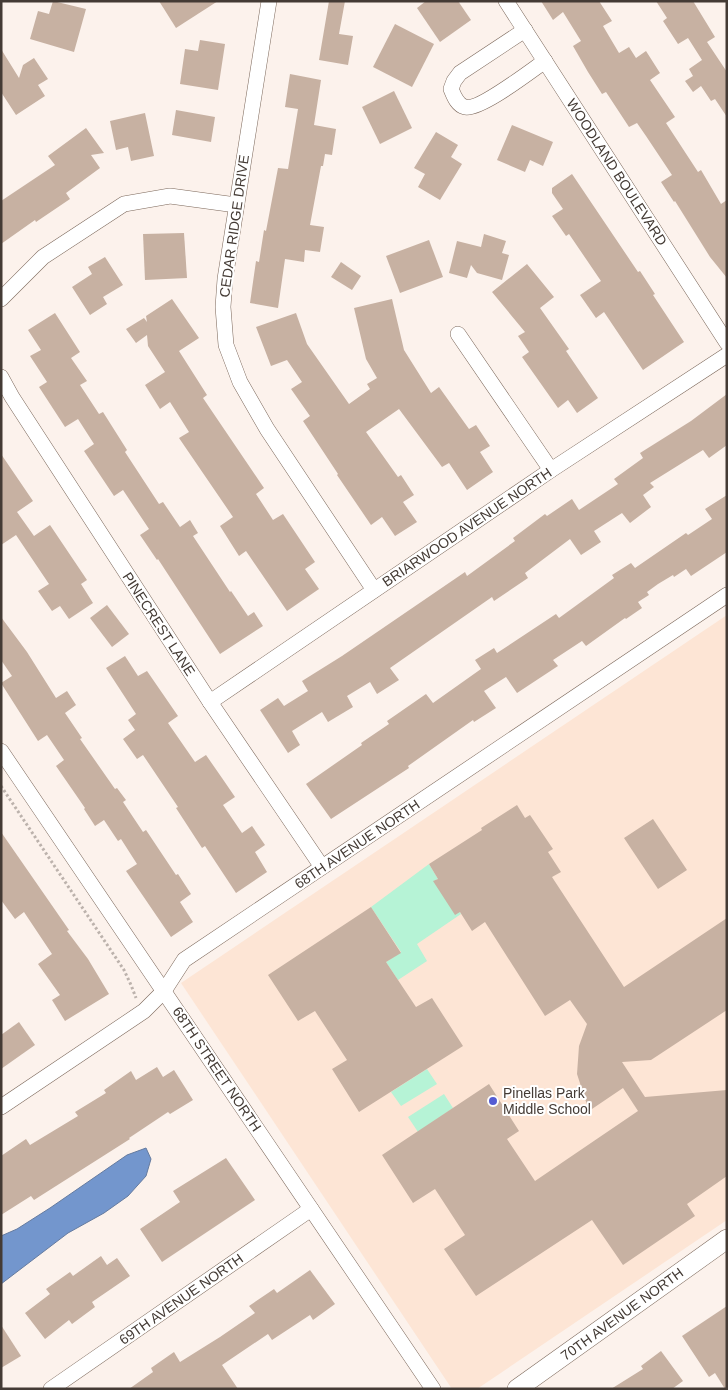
<svg xmlns="http://www.w3.org/2000/svg" width="728" height="1390" font-family="Helvetica,sans-serif">
<rect width="100%" height="100%" fill="#fcf2ec"/>
<polygon fill="#fde5d5" points="727,615 727,1220 477,1389 452,1389 181,983"/>
<g fill="#b6f3d6">
<polygon points="429,864 438,879 434,881 461,914 417,944 427,961 398,980 386,962 401,952 371,907"/>
<polygon points="427,1069 437,1084 401,1106 391,1092"/>
<polygon points="444,1094 453,1108 418,1132 408,1117"/>
</g>
<polygon fill="#7396cd" stroke="#657b9f" points="146,1148 151,1159 146,1176 128,1196 104,1213 68,1233 1,1284 1,1236 17,1229 50,1208 127,1155"/>
<g fill="#c7b1a2">
<polygon points="53,1 86,9 74,52 30,39 38,11 49,14"/>
<polygon points="159,1 218,1 176,28"/>
<polygon points="329,1 345,1 339,34 353,36 348,65 319,60"/>
<polygon points="426,1 458,1 471,20 440,42 417,8"/>
<polygon points="541,1 599,1 612,21 603,26 619,53 629,47 636,58 646,51 660,73 650,80 675,117 666,123 698,172 701,170 721,204 727,200 727,278 710,257 675,201 674,202 661,182 672,175 646,136 637,123 629,127 606,92 602,94 588,72 573,46 581,41 563,12 553,20"/>
<polygon points="656,1 693,1 715,37 707,42 727,72 727,117 715,99 711,101 701,86 693,92 685,81 693,76 689,69 702,60 688,38 678,44 663,21 667,18"/>
<polygon points="395,24 434,44 412,87 373,67"/>
<polygon points="200,40 225,44 218,90 180,84 185,49 198,51"/>
<polygon points="1,49 19,78 23,65 34,58 48,79 38,85 45,96 16,115 1,92"/>
<polygon points="290,74 321,80 314,125 336,129 332,155 325,154 323,166 321,166 310,225 324,227 320,252 305,250 304,262 285,259 278,308 250,303 256,261 259,262 264,230 266,231 278,168 288,169 298,109 285,107"/>
<polygon points="394,91 412,128 380,144 362,107"/>
<polygon points="176,110 215,117 211,142 172,135"/>
<polygon points="145,113 154,156 131,161 128,147 116,150 110,121"/>
<polygon points="512,125 553,142 543,166 530,160 525,172 497,160"/>
<polygon points="86,128 104,153 91,155 100,168 66,193 70,199 36,222 35,220 1,244 1,201 55,165 48,156"/>
<polygon points="436,132 458,145 451,157 462,164 440,200 418,187 425,174 414,168"/>
<polygon points="572,174 638,272 640,271 655,294 653,295 684,342 643,370 604,312 596,318 580,295 601,281 569,234 566,236 552,216 563,209 552,193 552,188"/>
<polygon points="184,233 187,278 145,280 143,234"/>
<polygon points="484,234 506,241 502,253 509,255 502,280 477,273 471,265 467,278 449,273 457,241 481,247"/>
<polygon points="429,240 443,277 400,293 386,256"/>
<polygon points="105,257 123,285 103,297 107,304 90,315 72,287 92,274 88,267"/>
<polygon points="341,262 361,276 352,290 331,277"/>
<polygon points="527,264 554,297 540,308 569,349 566,351 598,398 577,413 568,400 558,408 522,357 529,352 518,336 525,332 492,292"/>
<polygon points="172,299 199,338 179,351 207,395 203,398 264,488 256,494 273,520 283,514 315,562 305,569 319,589 287,611 246,551 239,556 220,526 233,517 179,438 189,432 170,402 160,409 145,385 165,372 148,346 147,335 136,343 126,329 144,318 147,322 146,316"/>
<polygon points="392,299 404,350 431,393 439,387 469,429 476,425 490,446 480,452 493,472 467,490 449,463 442,467 399,409 366,432 398,477 401,475 414,495 403,502 417,522 395,536 382,517 371,525 337,475 338,474 303,421 310,416 291,389 302,382 287,360 271,366 256,327 296,313 307,344 349,404 370,389 367,384 377,378 366,359 354,308"/>
<polygon points="55,313 80,352 71,358 87,381 80,385 99,414 103,412 127,450 125,452 159,504 163,502 180,527 190,520 198,533 193,536 230,592 231,591 248,616 254,612 263,626 220,654 158,559 157,560 140,535 149,529 123,490 114,496 84,451 94,444 78,419 65,427 39,387 47,382 30,356 41,350 28,330"/>
<polygon points="727,394 727,445 709,458 703,450 650,483 654,487 643,495 651,507 630,523 622,513 594,531 601,542 581,555 570,539 525,573 528,578 494,601 492,597 390,668 399,680 377,694 370,682 347,696 353,707 328,722 322,712 292,731 300,745 288,753 260,710 278,698 284,706 308,691 302,681 342,656 465,572 467,576 515,541 513,538 545,514 547,516 572,499 579,510 618,484 614,479 643,458 640,453 691,421"/>
<polygon points="1,454 33,501 17,512 34,536 50,525 87,580 81,584 93,603 69,619 60,606 52,611 38,591 49,584 16,535 1,545"/>
<polygon points="727,495 727,552 691,576 686,569 674,577 673,575 658,584 647,592 649,595 638,602 642,608 626,619 625,618 586,646 582,641 553,660 558,666 517,693 506,677 484,691 496,708 474,722 473,720 408,766 409,768 331,819 306,784 362,745 361,743 389,724 387,721 426,694 433,703 481,669 475,660 494,648 497,653 556,614 559,618 614,578 612,575 631,563 635,568 686,533 688,535 712,519 705,509"/>
<polygon points="107,605 129,634 112,647 90,618"/>
<polygon points="1,617 27,652 56,698 67,691 76,705 65,713 82,738 80,739 115,789 117,788 126,800 123,802 143,832 146,830 176,875 178,874 191,894 180,902 193,922 171,937 126,871 137,864 121,839 118,841 104,820 95,826 84,809 85,808 56,766 64,760 47,735 38,741 1,683 12,676 1,660"/>
<polygon points="125,656 138,676 147,671 178,716 168,723 195,762 206,755 222,778 235,797 223,805 242,833 252,826 265,845 255,852 267,872 236,893 205,846 202,848 176,808 178,807 143,755 137,759 123,739 135,730 128,720 136,714 106,668"/>
<polygon points="517,805 525,818 530,815 553,849 548,852 561,872 552,877 624,987 727,918 727,1010 651,1060 622,1062 645,1097 727,1090 727,1176 687,1204 695,1216 623,1265 592,1220 476,1296 444,1249 465,1235 435,1189 413,1203 382,1155 489,1084 519,1131 507,1139 535,1181 638,1111 623,1088 589,1111 577,1074 579,1046 587,1024 570,1000 545,1016 485,922 472,931 460,912 455,915 433,881 438,879 429,864 482,830 481,828"/>
<polygon points="653,819 687,870 658,889 624,838"/>
<polygon points="1,832 69,930 67,931 88,959 109,994 65,1021 52,1000 60,995 38,964 52,954 24,912 15,919 1,900"/>
<polygon points="371,907 401,953 386,962 416,1007 432,998 463,1046 359,1112 332,1069 347,1060 315,1011 298,1021 268,975"/>
<polygon points="19,1022 35,1045 1,1069 1,1035"/>
<polygon points="157,1067 163,1077 174,1070 193,1100 170,1114 168,1112 129,1138 130,1139 34,1200 31,1196 1,1215 1,1156 26,1139 30,1145 78,1116 75,1112 106,1093 104,1090 131,1071 136,1080"/>
<polygon points="226,1158 255,1200 162,1262 140,1229 180,1202 173,1191"/>
<polygon points="101,1256 107,1265 117,1258 130,1276 92,1302 95,1307 72,1324 69,1320 45,1339 25,1313 50,1294 46,1289 70,1272 73,1276"/>
<polygon points="310,1270 335,1304 313,1320 310,1315 272,1340 268,1334 222,1365 238,1389 129,1389 153,1372 151,1368 174,1352 180,1362 220,1337 255,1313 249,1306 274,1289 277,1293"/>
<polygon points="727,1306 727,1389 725,1389 715,1373 709,1377 682,1336"/>
<polygon points="1,1325 21,1356 1,1368"/>
<polygon points="661,1351 683,1381 672,1389 611,1389 643,1369 641,1366"/>
</g>
<g fill="none" stroke-linecap="round" stroke-linejoin="round">
<defs>
<g id="minor">
<polyline points="269,1 225,279 223,307 226,345 240,382 267,429 374,590"/>
<polyline points="506,1 727,343"/>
<path d="M525,30l-65,43 -6,8 -3,8c3,7 6,16 14,18 14,4 67,-37 80,-46"/>
<polyline points="1,299 43,257 124,204 170,196 236,205"/>
<polyline points="458,334 551,470"/>
<polyline points="1,377 12,397 210,702 322,867"/>
<polyline points="210,702 551,470 727,355"/>
<polyline points="1,751 433,1389"/>
<polyline points="1,1107 144,1011 164,991 184,960 727,595"/>
<polyline points="51,1389 311,1209"/>
</g>
<polyline id="tertiary" points="517,1389 727,1239"/>
</defs>
<use href="#minor" stroke="#7c685b" stroke-width="16"/>
<use href="#tertiary" stroke="#7c685b" stroke-width="20"/>
<polyline stroke="#bcb2ac" stroke-width="3" stroke-dasharray="2.5 2.5" stroke-linecap="butt" points="1,786 124,970 131,985 136,998"/>
<use href="#minor" stroke="#fff" stroke-width="15"/>
<use href="#tertiary" stroke="#fff" stroke-width="19"/>
</g>
<circle fill="#545cd3" stroke="#fff" stroke-width="2" cx="493" cy="1101" r="5"/>
<g text-anchor="middle" dominant-baseline="central" stroke-width="4" stroke-linejoin="round" paint-order="stroke">
<g font-size="14" fill="#443b35" stroke="#fff">
<text transform="translate(617 172) rotate(57)">WOODLAND BOULEVARD</text>
<text transform="translate(234 226) rotate(-82)">CEDAR RIDGE DRIVE</text>
<text transform="translate(467 527) rotate(-34)">BRIARWOOD AVENUE NORTH</text>
<text transform="translate(159 624) rotate(57)">PINECREST LANE</text>
<text transform="translate(357 844) rotate(-34)">68TH AVENUE NORTH</text>
<text transform="translate(217 1069) rotate(56)">68TH STREET NORTH</text>
<text transform="translate(181 1299) rotate(-35)">69TH AVENUE NORTH</text>
<text transform="translate(622 1314) rotate(-36)">70TH AVENUE NORTH</text>
</g>
<g font-size="14" fill="#443b35" stroke="#fff" text-anchor="start">
<text x="503" y="1093">Pinellas Park<tspan x="503" dy="16">Middle School</tspan></text>
</g>
</g>
<rect width="728" height="1390" fill="none" stroke="#443b35" stroke-width="5"/>
</svg>
